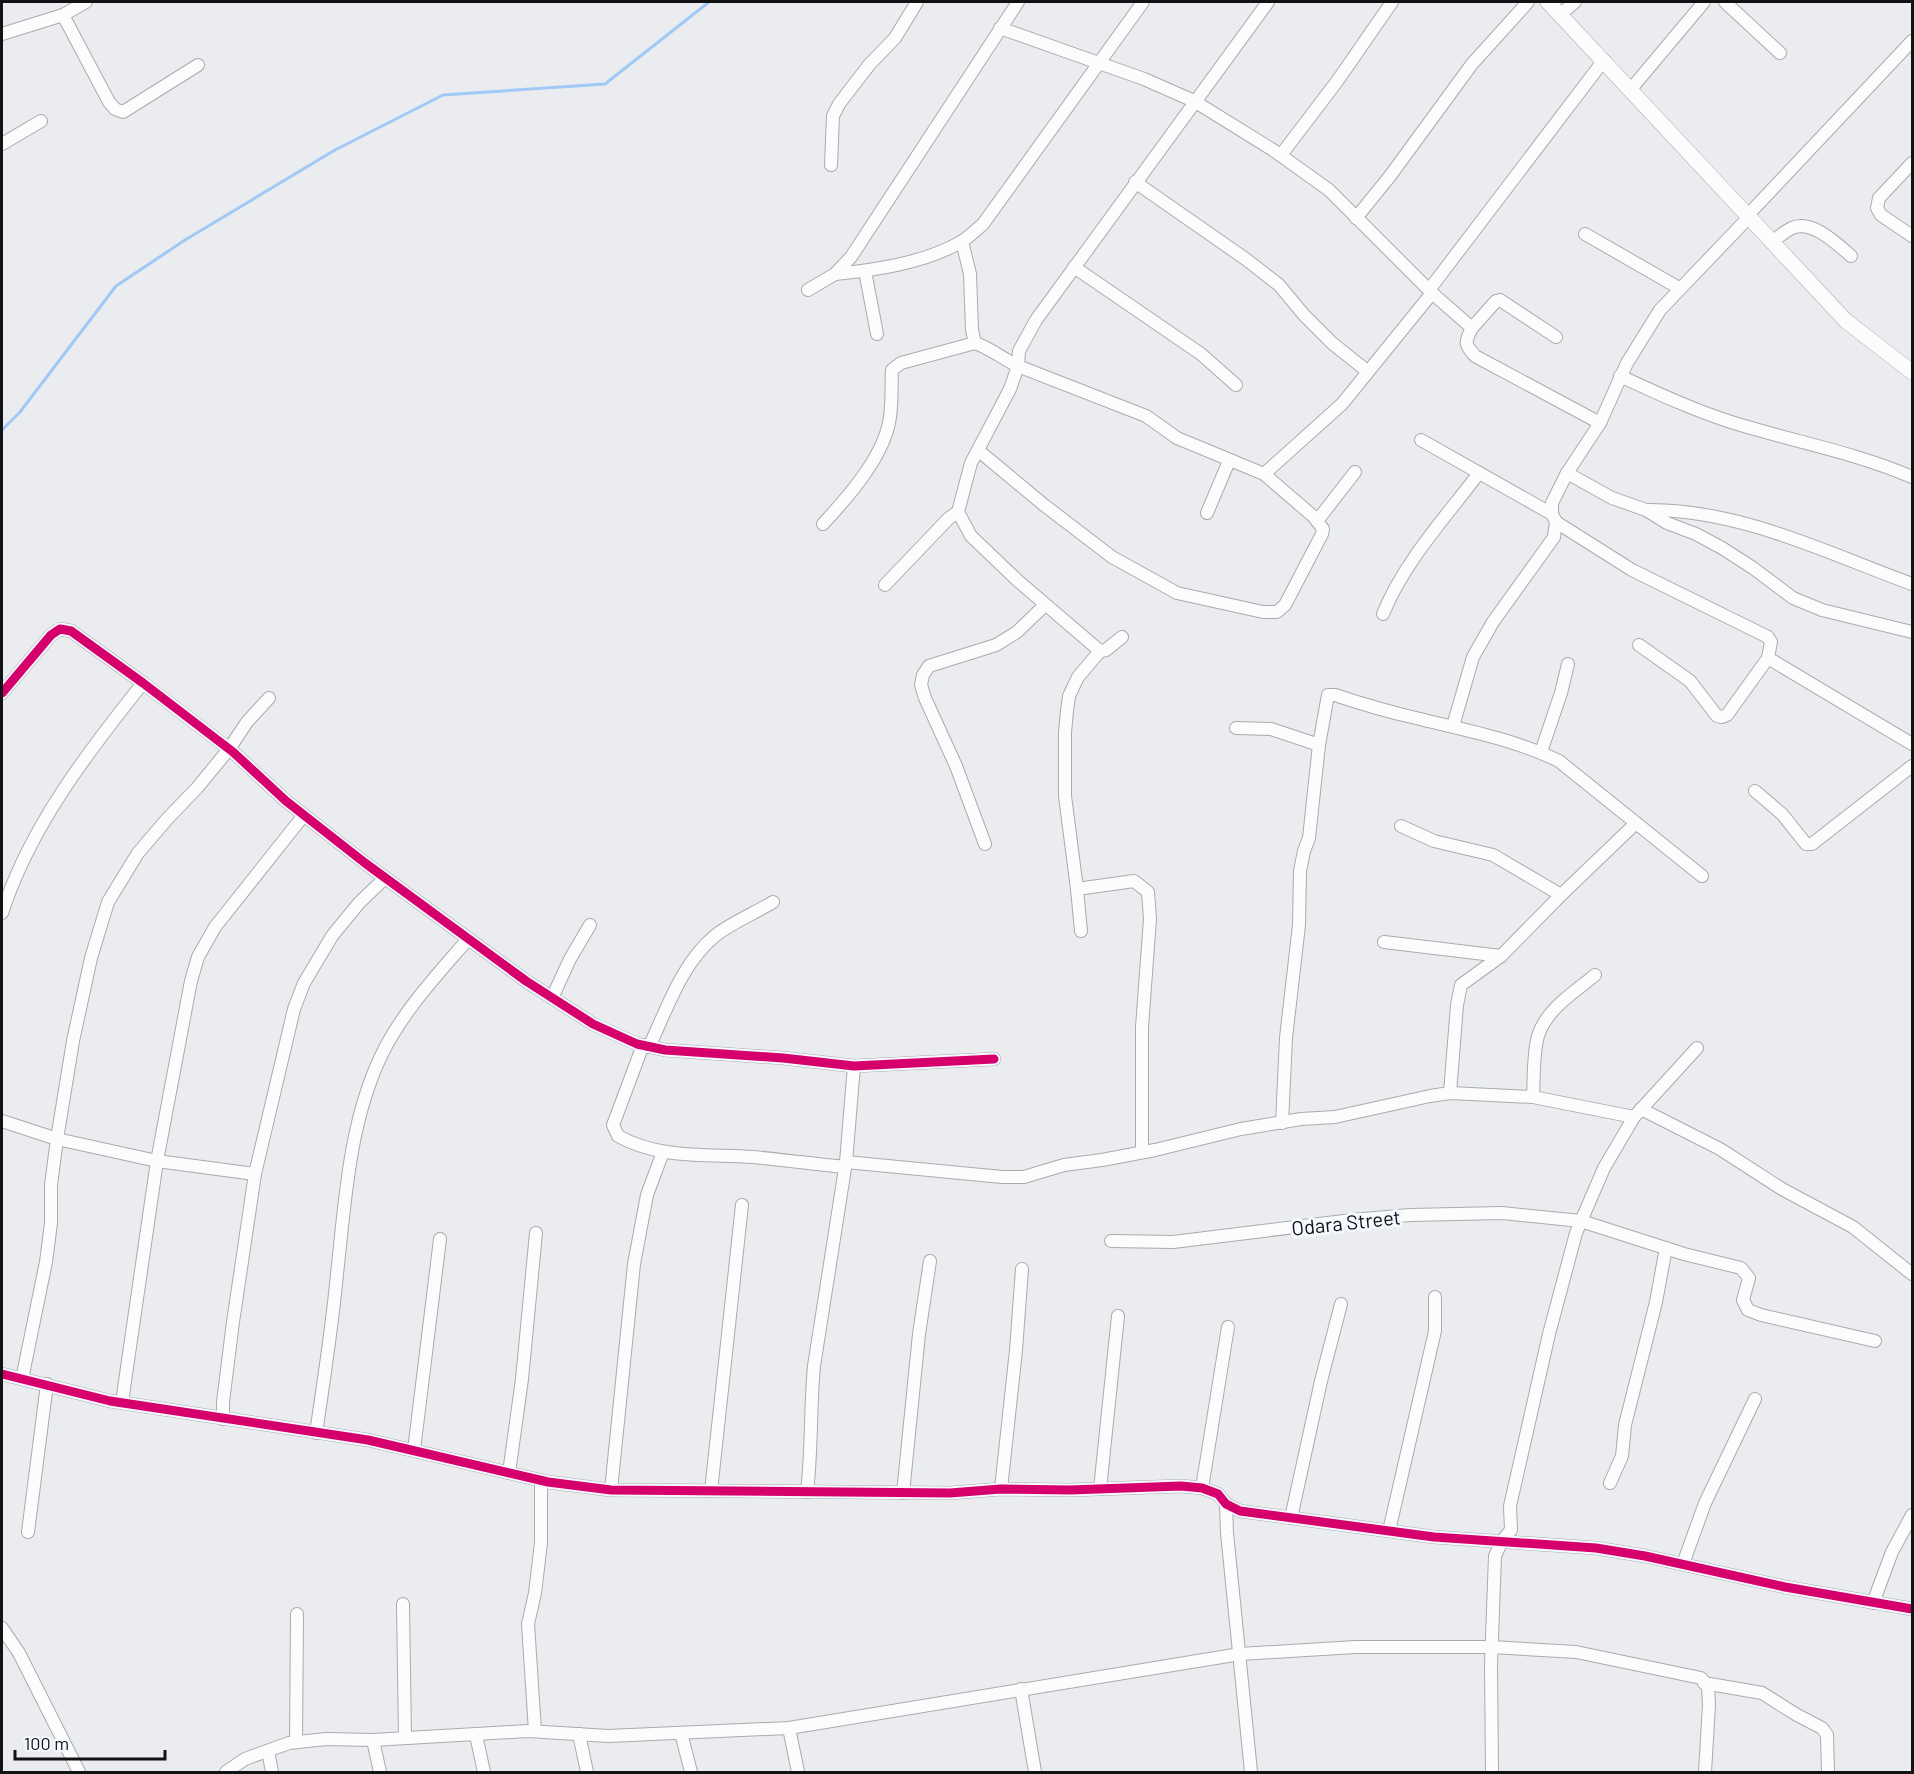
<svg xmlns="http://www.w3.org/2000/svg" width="1914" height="1774" font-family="Barlow,sans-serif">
<rect width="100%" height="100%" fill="#eaecf0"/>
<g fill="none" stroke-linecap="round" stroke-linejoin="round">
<polyline stroke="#a0caf5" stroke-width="3" points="2,430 20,412 116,286 185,240 335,150 443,95 605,84 709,2"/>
<defs>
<g id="minor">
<polyline points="1725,2 1780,53"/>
<polyline points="1561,14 1575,2"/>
<polyline points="63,15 109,102 115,109 123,112 198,65"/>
<path d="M1000,28l144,51 50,22 79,49 56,40 103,103 40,35c-8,15 -7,16 3,28l125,67"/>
<polyline points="2,34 63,15 86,2"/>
<polyline points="1631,89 1704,2"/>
<polyline points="2,144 41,121"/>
<polyline points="1281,155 1338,80 1392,2"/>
<polyline points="1912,163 1879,198 1877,208 1881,215 1912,236"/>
<polyline points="831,165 833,116 839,104 869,65 895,38 917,2"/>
<polyline points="1135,182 1247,260 1279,285 1304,315 1332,343 1367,371"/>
<polyline points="1747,216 1912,41"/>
<polyline points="1356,218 1390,176 1472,64 1528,2"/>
<polyline points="1585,234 1679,288"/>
<path d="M962,241l8,33 2,56 3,13c15,5 28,16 43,23l128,50 31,22 87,36 50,43 9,12 -1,5 -37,71 -8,7h-14l-86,-19 -65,-36 -68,-52 -65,-54"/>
<path d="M1771,242c7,-4 14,-11 21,-14 20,-9 45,16 59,28"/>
<polyline points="1074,267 1201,354 1236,385"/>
<polyline points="865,271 877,334"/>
<path d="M835,274c41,-4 89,-11 126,-32 8,-5 15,-12 22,-18l160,-222"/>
<polyline points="808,290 835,274 851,257 1018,2"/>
<polyline points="1429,290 1604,60"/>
<polyline points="1472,328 1496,301 1500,300 1556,337"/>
<path d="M1620,376c37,17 73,34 111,46 60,19 123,30 181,55"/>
<polyline points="1421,440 1552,514"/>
<polyline points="1567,473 1612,498 1646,510 1667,523 1696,534 1722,548 1753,568 1793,598 1822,610 1912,632"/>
<polyline points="1264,474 1342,404 1432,293"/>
<path d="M1647,510c93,-1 180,43 265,74"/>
<polyline points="1207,513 1229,461"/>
<polyline points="1317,521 1355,472"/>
<polyline points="1556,522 1632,570 1768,637 1771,642 1768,658 1912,744"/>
<path d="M823,524c24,-26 56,-62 65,-97 5,-18 3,-39 4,-57l9,-7 74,-20"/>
<polyline points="885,585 949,518 958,512"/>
<path d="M1383,614c21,-52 62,-96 96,-141"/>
<polyline points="1122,637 1106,650 1100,651 1017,580 971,536 958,512 971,463 1010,389 1018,366 1019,351 1036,320 1268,2"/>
<polyline points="1639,645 1690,681 1717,716 1722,717 1727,715 1768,658"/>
<polyline points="1100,651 1078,677 1069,696 1067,711 1065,732 1065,796 1077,889 1134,881 1148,892 1150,919 1142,1027 1142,1152"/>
<polyline points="2,693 51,635 60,629 71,631 143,683 233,752 286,801 365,863 526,981 593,1024 637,1044 665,1050 783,1058 854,1066 994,1059"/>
<polyline points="1453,726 1473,657 1493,622 1554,537 1556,522 1552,514 1552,503 1567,473 1600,423 1627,363 1660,310 1749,217"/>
<polyline points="1236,728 1271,729 1319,745"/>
<polyline points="1541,752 1561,693 1568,664"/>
<polyline points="1755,791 1782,814 1806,844 1812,844 1912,766"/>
<polyline points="1401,826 1434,841 1493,855 1561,895 1501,956 1461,985 1457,1005 1450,1093"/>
<polyline points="985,844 956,766 925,698 921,685 923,675 929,666 996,645 1017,632 1045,605"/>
<polyline points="1077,889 1081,931"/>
<polyline points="1561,895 1635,824"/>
<path d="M2,913c28,-86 85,-160 141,-230"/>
<polyline points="1384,942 1501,956"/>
<polyline points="552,998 570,959 590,925"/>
<path d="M643,1045l-30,80 5,11c41,23 89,18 135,21 31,3 61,7 92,10"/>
<path d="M649,1047c18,-38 33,-85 67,-112 17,-13 39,-22 57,-33"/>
<path d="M1533,1097c1,-18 0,-44 5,-61 8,-27 37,-44 57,-61"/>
<polyline points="1641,1109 1720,1149 1782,1189 1853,1227 1912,1274"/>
<polyline points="2,1121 57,1139 157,1161 255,1174"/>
<path d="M1282,1123l4,-85 13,-113 1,-54 4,-20 5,-13 10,-93 9,-50h7c27,9 54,17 81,23 48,12 98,21 143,43l143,115"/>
<polyline points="846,1162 1002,1177 1024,1177 1064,1165 1102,1160 1155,1150 1241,1129 1301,1119 1335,1117 1430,1096 1450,1093 1533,1097 1634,1117"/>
<polyline points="1111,1241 1173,1242 1352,1220 1410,1215 1502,1213 1581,1221 1684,1254 1741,1268 1749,1278 1743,1300 1748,1310 1761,1315 1875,1341"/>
<polyline points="2,1374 110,1401 368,1440 548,1482 611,1490 950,1493 1001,1489 1070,1490 1181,1486 1202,1488 1218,1494 1226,1504 1240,1511 1434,1537 1596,1548 1645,1556 1785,1587 1912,1609"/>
<polyline points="22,1379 46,1262 51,1223 51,1185 57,1139 73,1041 91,958 108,902 138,853 168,818 197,788 229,749 247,722 269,698"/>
<polyline points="122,1402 157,1161 191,981 198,957 215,927 304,815"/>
<polyline points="223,1419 223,1402 233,1322 255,1174 294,1009 304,983 332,936 359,903 385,878"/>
<path d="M316,1433c8,-53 16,-105 21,-159 8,-72 12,-151 44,-218 21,-44 56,-81 87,-117"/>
<polyline points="414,1450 440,1239"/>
<polyline points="509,1473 522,1379 536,1233"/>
<polyline points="1610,1483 1622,1456 1625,1425 1656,1302 1666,1248"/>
<polyline points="1202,1488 1228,1327"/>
<polyline points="1001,1489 1016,1350 1022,1269"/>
<polyline points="1100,1489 1118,1316"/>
<polyline points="611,1490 634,1264 647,1195 663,1152"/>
<polyline points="711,1491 742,1205"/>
<path d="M807,1492c5,-42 3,-84 7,-126l32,-204 8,-96"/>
<polyline points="903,1493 919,1334 930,1261"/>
<polyline points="1226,1504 1227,1533 1251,1772"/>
<polyline points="1291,1518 1321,1381 1341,1304"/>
<polyline points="1389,1531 1435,1331 1435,1297"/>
<polyline points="28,1532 47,1384"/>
<polyline points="1683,1564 1705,1503 1755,1399"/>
<polyline points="1873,1603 1892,1552 1912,1515"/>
<polyline points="403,1604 405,1738"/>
<polyline points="2,1628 19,1653 79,1772"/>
<polyline points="1704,1683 1762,1693 1797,1715 1822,1728 1827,1735 1828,1772"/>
<polyline points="1021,1689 1035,1772"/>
<polyline points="789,1728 798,1772"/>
<polyline points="535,1731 528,1624 535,1593 541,1543 541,1481"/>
<polyline points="681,1733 691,1772"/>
<polyline points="579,1734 587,1772"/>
<polyline points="476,1735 484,1772"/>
<polyline points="373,1740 380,1772"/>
<polyline points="296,1742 297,1614"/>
<polyline points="268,1751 272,1772"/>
<polyline points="226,1772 245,1759 289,1743 326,1739 373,1740 528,1731 608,1736 789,1728 1240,1654 1355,1647 1492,1647 1576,1652 1701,1678 1708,1687 1709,1705 1705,1772"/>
<polyline points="1492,1772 1491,1665 1495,1556 1502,1541 1511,1530 1510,1506 1549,1334 1576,1233 1604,1168 1634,1117 1697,1048"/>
</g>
<polyline id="tertiary" points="1548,2 1846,321 1912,372"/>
</defs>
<use href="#minor" stroke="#a9abad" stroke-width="14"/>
<use href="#tertiary" stroke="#a9abad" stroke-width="16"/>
<use href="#minor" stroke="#fcfcfd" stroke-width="12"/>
<use href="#tertiary" stroke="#fcfcfd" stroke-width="15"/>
<defs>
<g id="cycleway">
<polyline points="2,693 51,635 60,629 71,631 143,683 233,752 286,801 365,863 526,981 593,1024 637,1044 665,1050 783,1058 854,1066 994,1059"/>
<polyline points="2,1374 110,1401 368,1440 548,1482 611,1490 950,1493 1001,1489 1070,1490 1181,1486 1202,1488 1218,1494 1226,1504 1240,1511 1434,1537 1596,1548 1645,1556 1785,1587 1912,1609"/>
</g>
</defs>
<use href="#cycleway" stroke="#f5f9ff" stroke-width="13"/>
<use href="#cycleway" stroke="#d6006c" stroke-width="9"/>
</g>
<g text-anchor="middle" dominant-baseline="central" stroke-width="6" stroke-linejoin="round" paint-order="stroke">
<g font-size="20" fill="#101214" stroke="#f5f9ff">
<text transform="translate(1346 1222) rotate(-6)">Odara Street</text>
</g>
</g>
<rect width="1914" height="1774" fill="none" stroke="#101214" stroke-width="6"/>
<path d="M15 1750v9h150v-9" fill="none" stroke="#101214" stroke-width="3"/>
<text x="24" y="1750" font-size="18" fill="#101214" stroke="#f5f9ff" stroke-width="4.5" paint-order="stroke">100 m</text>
</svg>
